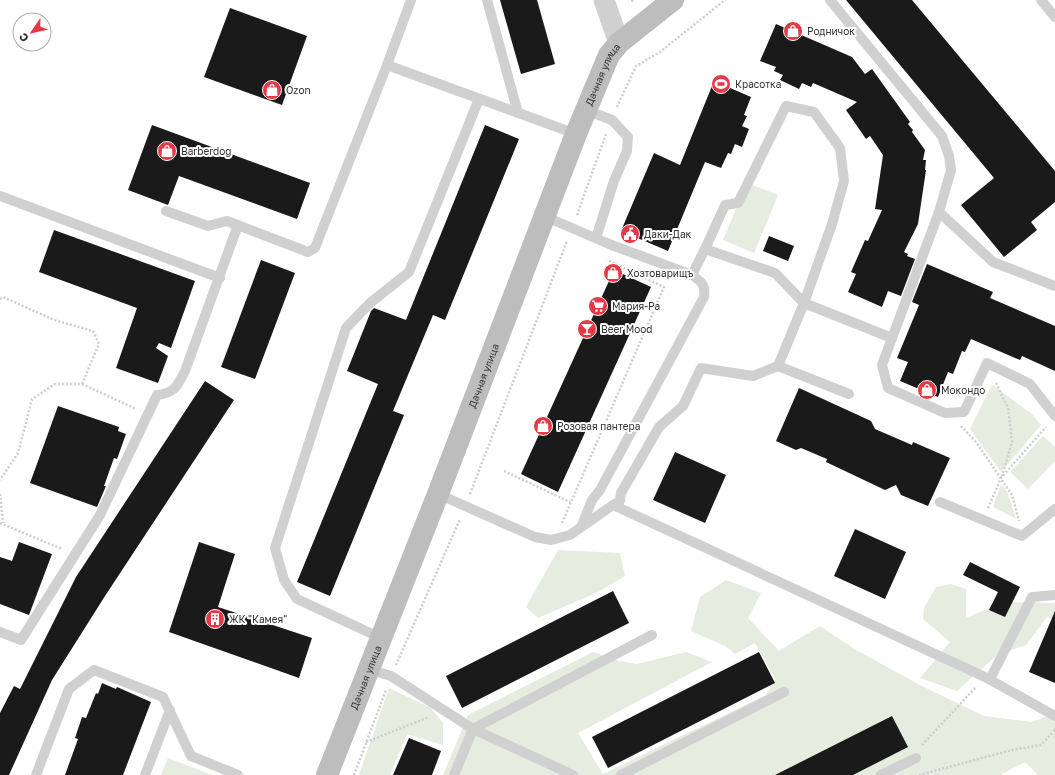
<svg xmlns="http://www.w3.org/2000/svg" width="1055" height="775" font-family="'Golos Text',sans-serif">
<rect width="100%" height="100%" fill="#fff"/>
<g fill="#e6ecdf">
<polygon points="747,183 778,195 754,253 723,240"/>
<polygon points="992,385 1032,414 1041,425 1001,472 970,429"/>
<polygon points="1043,436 1055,447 1055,461 1028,489 1010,472"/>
<polygon points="1001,484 1007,491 1016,519 993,507"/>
<polygon points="558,550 620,553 625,576 598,592 538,618 526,607"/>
<polygon points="726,580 761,593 748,618 779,651 820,626 856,650 922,686 984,716 1032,722 1055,713 1055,775 1038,775 1025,762 1000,775 443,775 468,715 593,652 619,661 637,664 686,652 712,662 578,733 603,774 766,695 775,679 755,643 735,654 725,646 691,631 700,597"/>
<polygon points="951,584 966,589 966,618 1003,602 1055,603 1055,620 1047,617 1026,645 997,655 957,691 920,678 950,642 923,619 924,608 936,587"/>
<polygon points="389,688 431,708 443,723 443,745 407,734 390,775 359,775"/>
<polygon points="168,758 212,775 161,775"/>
</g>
<g fill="#1a1a1a">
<polygon points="500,0 537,0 555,64 521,74"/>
<polygon points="846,0 912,0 1055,171 1055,202 1031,222 1037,230 1004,257 961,205 994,178"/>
<polygon points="230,8 307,36 282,105 204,77"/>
<polygon points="776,24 852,57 865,74 872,69 910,122 908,124 913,130 912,132 925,150 923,160 926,160 925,170 926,170 918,224 904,252 908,254 907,256 915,259 901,296 888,291 882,307 848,292 856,274 851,272 865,240 868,241 882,210 875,209 883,155 870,136 866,139 846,110 857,102 813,83 811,87 802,83 799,89 780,80 783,75 774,71 776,67 760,61"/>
<polygon points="714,81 751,97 744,115 747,116 742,126 749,129 742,147 735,144 731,154 728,153 721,168 705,162 668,251 621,231 654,153 680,165"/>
<polygon points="152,125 310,183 297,219 179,176 168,205 128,190"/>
<polygon points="485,125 519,139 445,320 433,315 393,411 404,415 330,596 297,582 378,384 347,371 371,311 374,308 406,320"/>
<polygon points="54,230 195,281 171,348 159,343 156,348 168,356 158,383 116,368 137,308 39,272"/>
<polygon points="769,236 794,246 788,261 763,251"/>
<polygon points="261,260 295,273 255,379 221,367"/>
<polygon points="927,264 993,292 990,298 1055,326 1055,371 1022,356 1020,360 971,339 965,352 962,351 953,374 948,372 938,397 900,381 908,362 897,358 919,305 912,302"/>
<polygon points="614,270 651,287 558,492 521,474"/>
<polygon points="205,381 234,400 105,596 52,680 9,775 0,775 0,713 14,686 20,689 76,577"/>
<polygon points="799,388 871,421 875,429 912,445 913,442 950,458 928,506 901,495 896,485 885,490 826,462 827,459 801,448 796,450 776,441"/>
<polygon points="58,406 119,427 118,431 126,434 117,459 114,458 104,486 106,486 97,507 30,483"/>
<polygon points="675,452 726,475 705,523 653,500"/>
<polygon points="855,529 906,552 885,599 834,576"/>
<polygon points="19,542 52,554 29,615 0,604 0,557 12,561"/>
<polygon points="199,542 235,554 218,607 312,638 299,678 169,632"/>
<polygon points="970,562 1020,587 1005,617 989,610 998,592 963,575"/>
<polygon points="613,591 629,623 462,708 446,676"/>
<polygon points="1055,611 1055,683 1029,672"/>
<polygon points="759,652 775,683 608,768 592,737"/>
<polygon points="102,683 116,689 117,687 151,702 123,775 65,775 78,739 75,738 82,717 86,718 96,693 98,694"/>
<polygon points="892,716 908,747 853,775 775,775"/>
<polygon points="409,738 441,751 432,775 393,775"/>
</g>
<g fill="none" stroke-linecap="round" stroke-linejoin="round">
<g stroke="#cdcdcd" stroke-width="2.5" stroke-dasharray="2 2" stroke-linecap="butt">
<polyline points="632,0 633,4"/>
<polyline points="617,107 636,66 660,52 725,0"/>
<polyline points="577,215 606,134"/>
<polyline points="0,299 3,297 54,320 93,331 99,344 82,384 55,384 32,399 18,453 0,480"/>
<polyline points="996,383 1008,408 1012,442 1002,476"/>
<polyline points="82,384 136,409"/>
<polyline points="961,426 976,442 1012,495 1019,521"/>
<polyline points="504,471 570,502"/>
<polyline points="0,494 3,523"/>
<polyline points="470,494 567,241"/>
<polyline points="988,508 1001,478 1046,427"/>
<polyline points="0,523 62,549"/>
<polyline points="562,523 664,287 607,260"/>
<polyline points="396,665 460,519"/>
<polyline points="366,742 429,717"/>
<polyline points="922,745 976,687"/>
<polyline points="354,775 386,690"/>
<polyline points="919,775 1012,750 1041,745 1055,730"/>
</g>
<g stroke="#d0d0d0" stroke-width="10">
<polyline points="411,0 387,65 576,134"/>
<polyline points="487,0 518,113"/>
<polyline points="830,0 942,136 949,156 951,170 939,212 993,262 1055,286"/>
<polyline points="1041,0 1055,17"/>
<polygon points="786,106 814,112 840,148 844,181 832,224 804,303 775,273 705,249 725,205 738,203"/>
<polyline points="586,110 612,120 628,137 627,151 614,181 596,238"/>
<polyline points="0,196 220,278"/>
<polyline points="166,211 208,226 227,221 308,252 315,248 387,65"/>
<polyline points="939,212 882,365 888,388 945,413 964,412 987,363 1030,384 1055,416"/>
<polyline points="544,216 609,244 692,275 705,249"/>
<polyline points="849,394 778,366 804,303 892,338"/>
<polyline points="438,494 535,537 551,540 570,535 613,505 985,677 1055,716"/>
<polyline points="940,502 1022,536 1055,509"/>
<polyline points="613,505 620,501 621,493 659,427 683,406 701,368 753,376 778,366"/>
<path d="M582,525l10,-25 8,-10 104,-193c2,-13 -3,-15 -12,-22"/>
<path d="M0,632l21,8 79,-125 57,-120c18,-2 20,-9 28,-24l53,-146"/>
<polyline points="381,638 297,599 284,580 275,548 346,328 370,303 409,272 479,99"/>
<polyline points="368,669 391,676 473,729 454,775"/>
<polyline points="990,679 1032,597 1055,595"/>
<polyline points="473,729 652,635"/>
<polyline points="473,729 573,775"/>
<polyline points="36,775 69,689 94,670 163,697 191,756 238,775"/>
<polyline points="145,775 170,710"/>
<polyline points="621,775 784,692"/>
<polyline points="881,775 916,758"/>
</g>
<polyline stroke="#d0d0d0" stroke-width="21" points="604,0 619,43"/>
<path stroke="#bdbdbd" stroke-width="22" id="s1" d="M327,775l111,-281 138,-360 33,-79 10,-12 54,-43"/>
</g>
<defs>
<symbol id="shop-disc" viewBox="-11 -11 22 22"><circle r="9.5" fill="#e63946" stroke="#fff"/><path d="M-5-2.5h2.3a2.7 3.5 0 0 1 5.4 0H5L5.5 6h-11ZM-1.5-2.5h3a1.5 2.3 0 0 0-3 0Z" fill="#fff"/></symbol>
<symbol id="stadium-disc" viewBox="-11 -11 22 22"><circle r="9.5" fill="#e63946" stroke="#fff"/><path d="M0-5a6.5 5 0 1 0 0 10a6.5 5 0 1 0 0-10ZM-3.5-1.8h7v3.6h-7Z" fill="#fff"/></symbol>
<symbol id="civic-disc" viewBox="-11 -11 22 22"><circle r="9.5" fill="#e63946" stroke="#fff"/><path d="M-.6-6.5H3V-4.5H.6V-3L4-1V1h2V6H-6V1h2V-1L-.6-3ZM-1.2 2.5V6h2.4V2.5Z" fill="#fff"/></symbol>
<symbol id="supermarket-disc" viewBox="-11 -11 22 22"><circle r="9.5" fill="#e63946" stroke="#fff"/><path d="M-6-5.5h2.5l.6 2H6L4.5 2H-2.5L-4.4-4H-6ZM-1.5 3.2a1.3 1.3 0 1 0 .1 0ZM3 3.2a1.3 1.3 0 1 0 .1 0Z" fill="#fff"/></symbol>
<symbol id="bar-disc" viewBox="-11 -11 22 22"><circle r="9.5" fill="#e63946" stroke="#fff"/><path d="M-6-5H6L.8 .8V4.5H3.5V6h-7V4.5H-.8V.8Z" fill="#fff"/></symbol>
<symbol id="building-disc" viewBox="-11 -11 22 22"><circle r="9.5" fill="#e63946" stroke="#fff"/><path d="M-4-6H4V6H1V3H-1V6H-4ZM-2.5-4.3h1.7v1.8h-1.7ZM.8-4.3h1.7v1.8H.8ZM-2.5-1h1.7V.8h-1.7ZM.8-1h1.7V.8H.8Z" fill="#fff"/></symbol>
</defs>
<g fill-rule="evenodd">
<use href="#shop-disc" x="782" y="20" width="22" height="22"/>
<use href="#stadium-disc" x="710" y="73" width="22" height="22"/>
<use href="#shop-disc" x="261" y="79" width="22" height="22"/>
<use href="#shop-disc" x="156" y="140" width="22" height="22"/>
<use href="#civic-disc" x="619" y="223" width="22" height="22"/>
<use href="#shop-disc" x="602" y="262" width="22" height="22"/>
<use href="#supermarket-disc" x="587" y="295" width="22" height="22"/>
<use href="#bar-disc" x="576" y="318" width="22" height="22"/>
<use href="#shop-disc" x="916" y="379" width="22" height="22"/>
<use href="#shop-disc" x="532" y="415" width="22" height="22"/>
<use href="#building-disc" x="204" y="608" width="22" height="22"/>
</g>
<g text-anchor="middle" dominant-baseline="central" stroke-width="4" stroke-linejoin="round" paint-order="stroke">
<g font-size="10" fill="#333" stroke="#fff" text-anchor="start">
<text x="807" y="31">Родничок</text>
<text x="735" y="84">Красотка</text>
<text x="286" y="90">Ozon</text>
<text x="181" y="151">Barberdog</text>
<text x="644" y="234">Даки-Дак</text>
<text x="627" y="273">Хозтоварищъ</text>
<text x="612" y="306">Мария-Ра</text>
<text x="601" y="329">Beer Mood</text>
<text x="941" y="390">Мокондо</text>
<text x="557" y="426">Розовая пантера</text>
<text x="229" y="619">ЖК "Камея"</text>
</g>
<g font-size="10" fill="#333" stroke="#fff">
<text stroke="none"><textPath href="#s1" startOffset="753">Дачная улица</textPath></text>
<text stroke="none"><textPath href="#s1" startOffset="429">Дачная улица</textPath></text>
<text stroke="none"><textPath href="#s1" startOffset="105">Дачная улица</textPath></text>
</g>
</g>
<g transform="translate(32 32) rotate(236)"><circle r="19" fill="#ffffff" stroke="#adadad"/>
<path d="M0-3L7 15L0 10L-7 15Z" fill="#e63946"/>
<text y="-6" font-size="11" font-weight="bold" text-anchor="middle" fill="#333333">С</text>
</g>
</svg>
